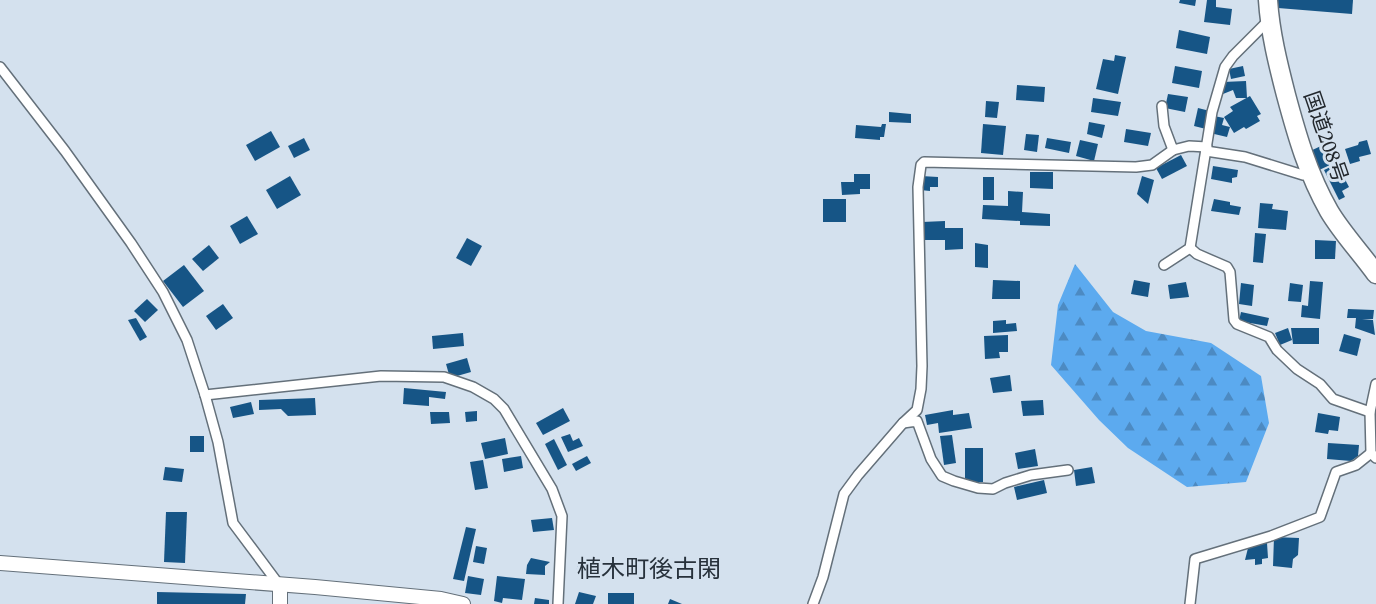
<svg xmlns="http://www.w3.org/2000/svg" width="1376" height="604" font-family="Spectral,'Noto Sans JP',serif">
<defs>
<pattern id="forest-firs" width="22" height="20" patternUnits="userSpaceOnUse" patternTransform="scale(1.5)"><rect width="22" height="20" fill="#5caaef"/><path d="M5 1l3.5 6h-7zM16 11l3.5 6h-7z" fill="#4c8ac2"/></pattern>
</defs>
<rect width="100%" height="100%" fill="#d4e1ee"/>
<polygon fill="url(#forest-firs)" points="1075,264 1113,312 1146,331 1211,343 1261,376 1269,423 1246,482 1187,487 1128,448 1099,420 1051,365 1058,305"/>
<g fill="#165586">
<polygon points="1180,0 1196,0 1195,6 1179,3"/>
<polygon points="1207,0 1216,0 1216,7 1232,9 1230,25 1204,22"/>
<polygon points="1278,0 1353,0 1352,14 1278,8"/>
<polygon points="1179,30 1210,37 1207,54 1176,48"/>
<polygon points="1115,55 1126,57 1118,94 1096,89 1103,59 1114,61"/>
<polygon points="1175,66 1202,71 1199,88 1172,83"/>
<polygon points="1243,66 1245,76 1231,79 1229,69"/>
<polygon points="1246,81 1247,98 1236,98 1233,90 1223,94 1223,82"/>
<polygon points="1017,85 1045,87 1044,102 1016,100"/>
<polygon points="1168,94 1188,97 1185,112 1165,108"/>
<polygon points="1250,96 1261,114 1257,116 1260,121 1246,129 1244,127 1234,133 1224,117 1233,111 1230,107"/>
<polygon points="1093,98 1121,102 1118,116 1091,112"/>
<polygon points="986,101 999,102 997,118 985,117"/>
<polygon points="1198,108 1210,111 1206,129 1194,126"/>
<polygon points="889,112 911,114 911,123 889,122"/>
<polygon points="1214,116 1224,118 1222,125 1230,127 1227,137 1210,133"/>
<polygon points="1089,122 1105,125 1102,138 1087,134"/>
<polygon points="882,124 886,124 884,137 880,137 880,140 855,138 856,125 881,127"/>
<polygon points="983,124 1006,126 1003,155 981,153"/>
<polygon points="1126,129 1151,133 1148,146 1124,142"/>
<polygon points="271,131 280,147 255,161 246,145"/>
<polygon points="1026,134 1039,135 1037,152 1024,150"/>
<polygon points="304,138 310,150 294,158 288,146"/>
<polygon points="1047,138 1071,142 1069,153 1045,148"/>
<polygon points="1080,140 1098,144 1094,161 1076,156"/>
<polygon points="1367,140 1371,154 1359,157 1360,161 1350,164 1345,149 1358,145 1359,142"/>
<polygon points="1321,146 1330,165 1317,171 1308,152"/>
<polygon points="1181,155 1187,166 1162,179 1156,168"/>
<polygon points="1337,164 1349,187 1342,191 1345,197 1339,200 1324,170"/>
<polygon points="1213,166 1238,170 1237,177 1232,178 1232,183 1211,179"/>
<polygon points="1030,172 1053,172 1053,189 1030,188"/>
<polygon points="854,174 870,174 870,189 860,189 860,194 842,195 841,182 854,182"/>
<polygon points="290,176 301,195 277,209 266,190"/>
<polygon points="921,176 938,177 938,187 930,187 930,191 920,190"/>
<polygon points="1142,176 1154,180 1148,204 1137,194"/>
<rect x="983" y="177" width="11" height="23"/>
<polygon points="1008,191 1023,192 1022,212 1050,214 1050,226 1020,225 1020,221 982,219 983,205 1008,206"/>
<rect x="823" y="199" width="23" height="23"/>
<polygon points="1214,199 1230,202 1230,205 1241,207 1239,215 1211,211"/>
<polygon points="1260,203 1273,204 1272,209 1288,211 1286,230 1258,228"/>
<polygon points="247,216 258,234 240,244 230,226"/>
<polygon points="945,221 945,228 963,228 963,249 945,250 945,240 922,240 922,222"/>
<polygon points="1255,233 1266,234 1263,263 1253,262"/>
<polygon points="467,238 482,246 471,266 456,258"/>
<polygon points="1315,240 1336,241 1335,259 1315,259"/>
<polygon points="975,243 988,245 988,268 975,267"/>
<polygon points="209,245 219,258 203,271 192,259"/>
<polygon points="184,265 204,291 183,307 163,281"/>
<polygon points="993,280 1020,281 1020,299 992,299"/>
<polygon points="1134,280 1150,283 1148,297 1131,294"/>
<polygon points="1310,281 1323,282 1320,319 1301,317 1302,305 1308,306"/>
<polygon points="1186,282 1189,297 1170,299 1168,285"/>
<polygon points="1241,283 1254,285 1252,306 1239,304"/>
<polygon points="1290,283 1303,285 1301,302 1288,301"/>
<polygon points="147,299 158,310 145,322 134,311"/>
<polygon points="223,304 233,318 216,330 206,316"/>
<polygon points="1348,309 1374,310 1373,319 1362,319 1373,320 1375,335 1355,328 1356,318 1347,318"/>
<polygon points="1241,312 1269,318 1267,326 1239,321"/>
<polygon points="136,318 147,337 140,341 128,320"/>
<polygon points="1006,320 1006,324 1016,323 1017,331 993,333 993,321"/>
<polygon points="1288,328 1292,340 1280,345 1275,333"/>
<polygon points="1291,328 1319,328 1319,344 1293,344"/>
<polygon points="463,333 464,346 433,349 432,336"/>
<polygon points="1344,334 1361,339 1357,356 1339,351"/>
<polygon points="1008,335 1008,352 999,352 1000,358 985,359 984,336"/>
<polygon points="467,358 471,372 450,378 446,364"/>
<polygon points="1010,375 1012,391 993,393 990,378"/>
<polygon points="404,388 446,392 445,399 429,397 429,406 403,404"/>
<polygon points="315,398 316,415 288,416 281,409 259,410 259,400"/>
<polygon points="1043,400 1044,415 1023,416 1021,401"/>
<polygon points="251,402 254,414 233,418 230,407"/>
<polygon points="563,408 570,421 543,435 536,423"/>
<polygon points="953,410 953,415 969,413 972,428 939,433 938,423 927,425 925,415"/>
<polygon points="477,411 477,421 466,422 465,412"/>
<polygon points="430,412 449,412 450,423 431,424"/>
<polygon points="1318,413 1340,417 1338,431 1329,430 1328,434 1315,432"/>
<polygon points="570,434 573,441 579,438 583,446 568,452 561,437"/>
<polygon points="952,435 956,463 944,465 940,436"/>
<rect x="190" y="436" width="14" height="16"/>
<polygon points="505,438 508,454 485,459 481,443"/>
<polygon points="554,439 567,465 558,470 545,444"/>
<polygon points="1328,443 1359,445 1358,456 1351,461 1327,459"/>
<rect x="965" y="448" width="18" height="34"/>
<polygon points="1035,449 1038,466 1018,469 1015,453"/>
<polygon points="521,456 523,468 504,472 502,459"/>
<polygon points="587,456 591,463 576,471 572,464"/>
<polygon points="483,460 488,488 475,490 470,462"/>
<polygon points="165,467 184,469 182,482 163,480"/>
<polygon points="1092,467 1095,483 1076,486 1074,470"/>
<polygon points="1044,480 1047,493 1017,500 1014,487"/>
<polygon points="166,512 187,512 185,563 164,562"/>
<polygon points="552,518 554,530 533,532 531,520"/>
<polygon points="466,527 476,529 464,581 453,579"/>
<polygon points="1274,537 1299,538 1298,555 1293,559 1292,568 1273,566"/>
<polygon points="1267,543 1268,558 1262,559 1262,564 1255,565 1255,559 1245,560 1249,544"/>
<polygon points="476,546 487,548 484,564 473,562"/>
<polygon points="531,558 550,562 545,566 545,575 526,574 527,565"/>
<polygon points="578,561 597,562 596,577 576,575"/>
<polygon points="468,576 484,579 481,595 465,593"/>
<polygon points="497,576 525,579 522,600 503,598 502,603 494,601"/>
<polygon points="157,592 246,594 245,604 157,604"/>
<polygon points="579,592 596,596 593,604 575,604"/>
<rect x="608" y="593" width="26" height="11"/>
<polygon points="535,598 549,600 549,604 534,604"/>
<polygon points="670,599 682,604 668,604"/>
</g>
<g fill="none" stroke-linecap="round" stroke-linejoin="round">
<defs>
<g id="street">
<polyline points="0,67 65,151 131,243 163,292 187,340 205,395 218,442 233,523 280,586"/>
<polyline points="1162,106 1164,126 1173,150 1189,146 1207,147"/>
<polyline points="1206,151 1245,157 1303,175 1309,174"/>
<polyline points="1190,248 1197,254 1227,267 1230,272 1234,320 1237,324 1269,337 1277,350 1297,369 1320,384 1333,399 1370,412"/>
<polyline points="1164,265 1190,248 1212,112 1225,67 1233,56 1269,20"/>
<polyline points="1376,384 1370,412 1371,453 1376,458"/>
<polyline points="205,395 381,376 444,377 473,387 494,399 504,409 552,489 562,516 558,604"/>
<polyline points="903,423 917,421 931,459 942,476 954,481 978,488 993,489 1005,483 1031,475 1068,470"/>
<polyline points="813,604 823,577 844,494 858,475 903,423 917,410 921,389 922,366 918,187 921,165 924,162 1136,167 1152,165 1173,150"/>
<polyline points="1190,604 1195,559 1271,536 1320,517 1336,472 1356,465 1371,453"/>
</g>
<g id="secondary">
<polyline points="0,563 315,587 441,599 463,604"/>
<polyline points="280,604 280,586"/>
</g>
<path id="highway" d="M1268,0c2,32 10,64 18,95 11,41 22,79 43,116 13,22 32,42 47,63"/>
</defs>
<use href="#street" stroke="#64707a" stroke-width="12"/>
<use href="#secondary" stroke="#64707a" stroke-width="16"/>
<use href="#highway" stroke="#64707a" stroke-width="21"/>
<use href="#street" stroke="#fff" stroke-width="9"/>
<use href="#secondary" stroke="#fff" stroke-width="14"/>
<use href="#highway" stroke="#fff" stroke-width="18"/>
</g>
<g text-anchor="middle" dominant-baseline="central" stroke-width="6" stroke-linejoin="round" paint-order="stroke">
<g font-size="21" fill="#23282d" stroke="#d4e1ee">
<text transform="translate(1325 137) rotate(71)">国道208号</text>
</g>
<g font-size="24" fill="#27313b" stroke="#d4e1ee">
<text x="649" y="570">植木町後古閑</text>
</g>
</g>
</svg>
